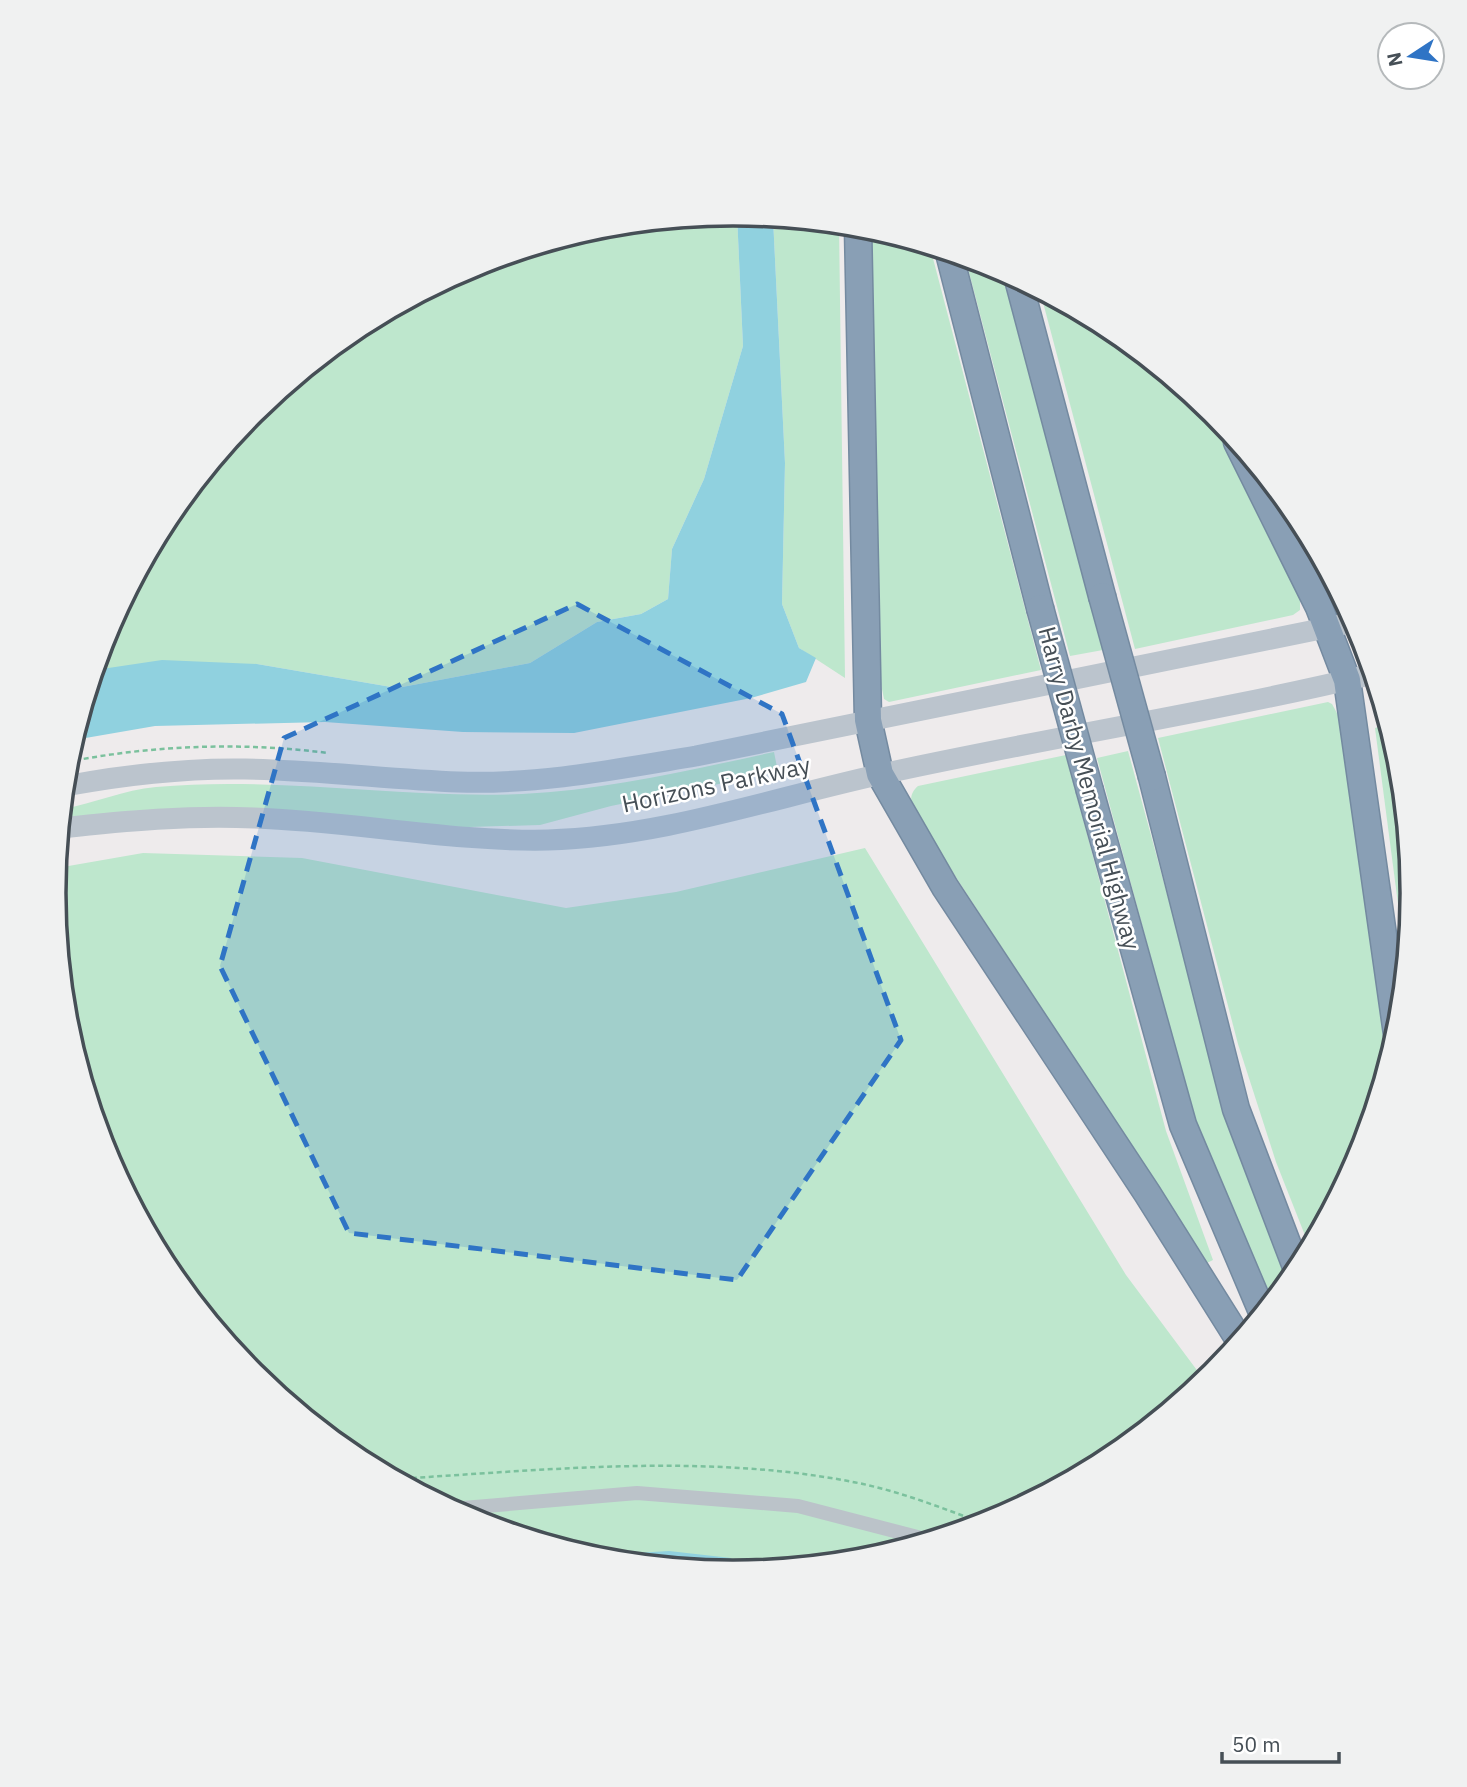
<svg xmlns="http://www.w3.org/2000/svg" width="1467" height="1787" font-family="'IBM Plex Sans',sans-serif">
<rect width="100%" height="100%" fill="#eeebec"/>
<g fill="#bee7cd">
<polygon points="737,215 743,346 704,479 672,549 668,599 641,614 597,622 530,663 397,688 257,664 95,670 106,633 169,516 253,413 356,329 474,266 601,227"/>
<polygon points="773,218 839,225 845,678 799,648 782,604 785,463"/>
<polygon points="871,229 930,247 1041,670 889,702 884,699 880,679"/>
<polygon points="965,257 1002,270 1103,650 1070,656"/>
<polygon points="1040,291 1111,329 1206,407 1300,599 1300,610 1293,615 1135,649"/>
<polygon points="1278,491 1298,516 1341,597 1324,590"/>
<polygon points="1328,702 1332,704 1338,715 1388,1066 1361,1154 1310,1248 1276,1162 1238,1044 1158,738"/>
<polygon points="1388,724 1400,761 1413,894 1406,965 1375,728"/>
<polygon points="1128,751 1215,1070 1290,1281 1267,1308 1198,1132 1097,758"/>
<path d="M774,752l4,20 -167,34 -71,19 -71,2 -408,-5 2,-13c31,-6 61,-19 93,-22 122,-11 243,12 366,7 85,-4 168,-24 252,-42z"/>
<path d="M1066,755l100,376 47,129 -6,3 -285,-438c-7,-14 -18,-27 -4,-39z"/>
<polygon points="865,848 1126,1275 1205,1381 1111,1458 993,1521 866,1560 733,1573 601,1560 473,1521 356,1458 253,1374 169,1271 106,1153 67,1026 54,894 57,868 143,853 302,858 566,908 676,892"/>
</g>
<g fill="#90d1df">
<polygon points="737,215 773,218 785,463 782,604 799,648 816,658 806,682 751,698 574,733 463,732 325,722 155,726 74,740 95,670 162,660 257,664 397,688 530,663 597,622 641,614 668,599 672,549 704,479 743,346"/>
<polygon points="669,1551 731,1558 734,1573 601,1560 587,1556"/>
</g>
<g fill="none" stroke-linecap="round" stroke-linejoin="round">
<defs>
<g id="highway">
<polyline points="858,227 868,720 880,774 945,887 1147,1193 1240,1341"/>
<polyline points="949,253 1040,608"/>
<polyline points="1018,279 1102,596"/>
<polyline points="1237,442 1319,607 1347,680 1397,1034"/>
<polyline points="1152,777 1236,1109 1298,1272"/>
<polyline points="1090,791 1183,1125 1263,1314"/>
</g>
</defs>
<use href="#highway" stroke="#748aa0" stroke-width="29"/>
<g stroke="#7bc19d" stroke-width="2.5" stroke-dasharray="5 3.5" stroke-linecap="butt">
<path d="M67,762c86,-17 175,-20 261,-9"/>
<path d="M395,1479c154,-9 316,-27 468,5 41,9 82,25 122,40"/>
</g>
<polyline stroke="#bbc3c9" stroke-width="14" points="451,1509 637,1493 798,1506 929,1540"/>
<g stroke="#bbc4cd" stroke-width="21">
<path d="M65,786c59,-11 120,-18 180,-17 71,1 142,10 213,13 80,3 160,-13 238,-26l659,-134"/>
<path d="M61,828c64,-7 128,-13 193,-10 98,3 195,24 294,22 113,-3 224,-42 334,-66 163,-36 329,-61 491,-100"/>
</g>
<use href="#highway" stroke="#899fb5" stroke-width="26"/>
<defs>
<g id="highway-bridge">
<polyline points="1102,596 1152,777"/>
<polyline points="1040,608 1090,791"/>
</g>
</defs>
<use href="#highway-bridge" stroke="#748aa0" stroke-width="29" stroke-linecap="butt"/>
<use href="#highway-bridge" stroke="#899fb5" stroke-width="26"/>
</g>
<path fill="#2f74c5" fill-opacity="0.2" stroke="#2f74c5" stroke-width="5" stroke-dasharray="14 9" stroke-linejoin="round" d="M577,604l205,110 119,326 -164,240 -388,-47 -129,-267 64,-228z"/>
<g text-anchor="middle" dominant-baseline="central" stroke-width="5" stroke-linejoin="round" paint-order="stroke">
<g font-size="24" fill="#464f56" stroke="#fff">
<text transform="translate(716 784) rotate(-12)">Horizons Parkway</text>
<text transform="translate(1090 788) rotate(75)">Harry Darby Memorial Highway</text>
</g>
</g>
<path d="M0 0H1467V1787H0ZM66 893a667 667 0 1 1 1334 0a667 667 0 1 1-1334 0Z" fill="#f0f1f1" fill-rule="evenodd"/>
<path fill="none" stroke="#464f56" stroke-width="3.5" d="M66 893a667 667 0 1 1 1334 0a667 667 0 1 1-1334 0Z"/>
<g transform="translate(1411 56) rotate(258)"><circle r="33" fill="#ffffff" stroke="#b5b9bb" stroke-width="2"/>
<path d="M0-5L12 26L0 18L-12 26Z" fill="#2f74c5"/>
<text y="-10" font-size="19" font-weight="bold" text-anchor="middle" fill="#464f56">N</text>
</g>
<path d="M1222 1752v10h117v-10" fill="none" stroke="#464f56" stroke-width="3.5"/>
<text x="1232" y="1752" font-size="21" fill="#464f56" stroke="#ffffff" stroke-width="5" paint-order="stroke">50 m</text>
</svg>
